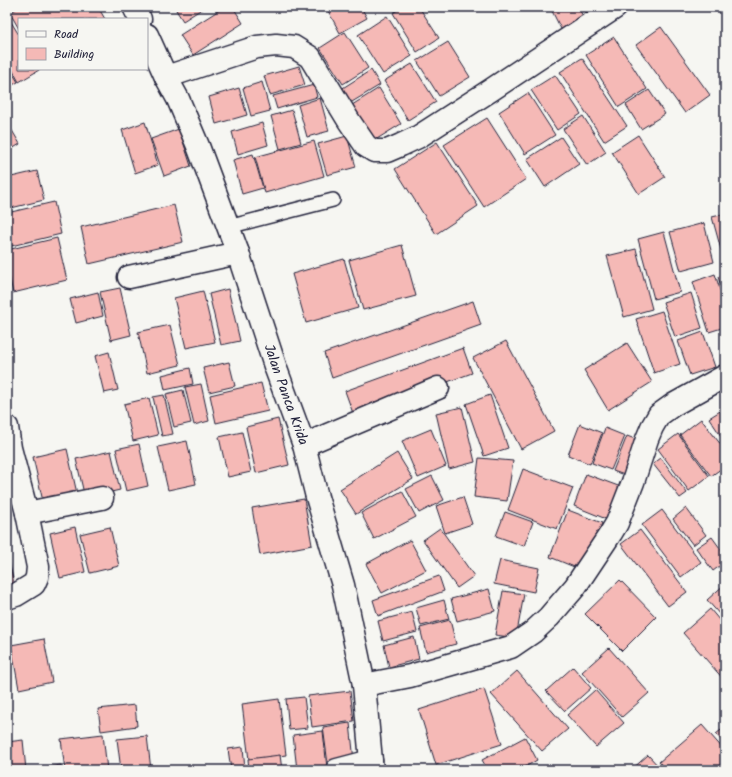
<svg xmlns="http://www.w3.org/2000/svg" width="732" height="777" font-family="Kalam,sans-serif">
<rect width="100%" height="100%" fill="#f6f6f2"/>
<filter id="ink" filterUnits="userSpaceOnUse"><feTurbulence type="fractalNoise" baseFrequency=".025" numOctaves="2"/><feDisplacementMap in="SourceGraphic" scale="8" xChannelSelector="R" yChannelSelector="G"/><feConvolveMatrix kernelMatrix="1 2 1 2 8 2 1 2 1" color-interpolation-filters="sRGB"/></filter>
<g filter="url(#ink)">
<g fill="#f5b9b6" stroke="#22223b">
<polygon points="19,7 98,7 105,19 19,19 19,29 10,13"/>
<polygon points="180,7 205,7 183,21 176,10"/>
<polygon points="224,7 233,7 243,23 193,55 180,35"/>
<polygon points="326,7 361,7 367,18 340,33"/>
<polygon points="402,7 419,7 439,38 417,52 393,13"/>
<polygon points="550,7 578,7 586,22 563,33"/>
<polygon points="387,16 412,56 383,74 358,35"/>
<polygon points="7,17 8,17 19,35 19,69 39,69 39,70 19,82 7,60"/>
<polygon points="661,27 710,95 685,113 636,45"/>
<polygon points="345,32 368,68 343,84 320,48"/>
<polygon points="614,37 647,89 619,107 586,55"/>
<polygon points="448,42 470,77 439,96 417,61"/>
<polygon points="582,58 627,126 604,141 560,72"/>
<polygon points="7,64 18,82 7,88"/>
<polygon points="412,64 436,102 408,120 384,81"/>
<polygon points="299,66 305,85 270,95 264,76"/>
<polygon points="371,70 380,85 347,105 338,91"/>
<polygon points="555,75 581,114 557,130 531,90"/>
<polygon points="262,82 270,111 251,116 243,88"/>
<polygon points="314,85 317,97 277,109 273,96"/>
<polygon points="239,88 247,115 216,124 209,97"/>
<polygon points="379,88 401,124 372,142 349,107"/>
<polygon points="649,90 665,114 641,129 626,105"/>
<polygon points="528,93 555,135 525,154 499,112"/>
<polygon points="320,98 329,131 307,137 298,105"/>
<polygon points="292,110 301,143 280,149 271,116"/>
<polygon points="583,116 606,152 587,165 563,129"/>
<polygon points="487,118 526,179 484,207 444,145"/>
<polygon points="7,122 20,144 7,152"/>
<polygon points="145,122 158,165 135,173 122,130"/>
<polygon points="262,123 268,145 238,154 232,132"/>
<polygon points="179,129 191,166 164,176 151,139"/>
<polygon points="638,135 665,177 639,194 612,152"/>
<polygon points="347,136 356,167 327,175 318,144"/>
<polygon points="561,137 579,164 545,187 527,159"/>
<polygon points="314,141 324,176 265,193 255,157"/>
<polygon points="437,142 478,206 436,234 395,169"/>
<polygon points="253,154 263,188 242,194 233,160"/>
<polygon points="37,171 44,200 7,209 7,178"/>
<polygon points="54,202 61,234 7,247 7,213"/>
<polygon points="174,205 183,242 89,264 81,227"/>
<polygon points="725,214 725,264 712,217"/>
<polygon points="704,223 714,262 681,271 670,232"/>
<polygon points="664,232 680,292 654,299 638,239"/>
<polygon points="57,238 67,280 13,293 7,266 7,250"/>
<polygon points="402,245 416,296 363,310 349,260"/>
<polygon points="636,249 652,309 624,317 607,256"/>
<polygon points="344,259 358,308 306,323 292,274"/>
<polygon points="715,274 725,305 725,327 709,332 693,282"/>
<polygon points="725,274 725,297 718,277"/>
<polygon points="120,288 131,335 111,340 100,292"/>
<polygon points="228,289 240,341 221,345 209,294"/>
<polygon points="203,291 215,342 186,348 174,298"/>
<polygon points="98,292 103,316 76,323 70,299"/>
<polygon points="691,293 702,328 675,337 663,302"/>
<polygon points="473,301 481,325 332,378 324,353"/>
<polygon points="662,311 680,364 654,373 636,319"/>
<polygon points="170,325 180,365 147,373 138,332"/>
<polygon points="703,332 715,367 690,375 678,341"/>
<polygon points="506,341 554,431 521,449 473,358"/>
<polygon points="627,343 652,382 608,410 584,370"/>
<polygon points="463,348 472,373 354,416 345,391"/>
<polygon points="109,352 118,390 104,393 95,356"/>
<polygon points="229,362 235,386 209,392 203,368"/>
<polygon points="190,368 193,384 165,390 162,375"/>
<polygon points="261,383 268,411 216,423 210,395"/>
<polygon points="201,384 209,421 194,425 185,387"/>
<polygon points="183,390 191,423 174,427 166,394"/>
<polygon points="164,395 173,434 162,436 153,397"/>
<polygon points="490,395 508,448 484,456 466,404"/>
<polygon points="149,398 158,435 133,441 124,404"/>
<polygon points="462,407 475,462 449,469 436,413"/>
<polygon points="725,408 725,442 709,418"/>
<polygon points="278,419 289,465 256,473 246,427"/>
<polygon points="701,419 725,450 725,466 711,476 680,435"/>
<polygon points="580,424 602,433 590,464 568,455"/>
<polygon points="605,428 625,436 611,470 592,463"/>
<polygon points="431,429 446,466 418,478 402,441"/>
<polygon points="242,432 251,472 228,477 219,437"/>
<polygon points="678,434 709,476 689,491 658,449"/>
<polygon points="627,436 643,442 630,477 613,471"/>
<polygon points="187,441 196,484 168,490 158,447"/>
<polygon points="139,444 148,486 126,491 116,449"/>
<polygon points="67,449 78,498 44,506 33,457"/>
<polygon points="111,451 120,490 85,498 76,459"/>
<polygon points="397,453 413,479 356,514 340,489"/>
<polygon points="479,458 513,461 507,501 474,497"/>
<polygon points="661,458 687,493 680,498 653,464"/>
<polygon points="523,469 573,488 557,529 508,510"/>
<polygon points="586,474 629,490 616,523 574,506"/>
<polygon points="432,476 444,500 419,513 406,489"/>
<polygon points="402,491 416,517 374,539 361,513"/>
<polygon points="463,497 472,524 445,533 436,506"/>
<polygon points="304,499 312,545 260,555 252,508"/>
<polygon points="686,508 706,535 693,545 673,519"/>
<polygon points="568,510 602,523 584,571 550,557"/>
<polygon points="662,510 701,562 681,577 642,525"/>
<polygon points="505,512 533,522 524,546 496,536"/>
<polygon points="75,527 85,572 60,578 50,533"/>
<polygon points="110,527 119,566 90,573 80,534"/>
<polygon points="440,528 474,576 457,588 423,540"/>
<polygon points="640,530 687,592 668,606 621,544"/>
<polygon points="712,537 725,555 725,562 713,571 696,548"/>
<polygon points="410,540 426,570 382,593 366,564"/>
<polygon points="7,553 15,587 7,588"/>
<polygon points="500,560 539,568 534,592 494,584"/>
<polygon points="439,576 444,591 378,616 373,600"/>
<polygon points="620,580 656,617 622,651 585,614"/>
<polygon points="725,584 725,613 721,616 707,600"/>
<polygon points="489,589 495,611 457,621 451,599"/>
<polygon points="503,591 524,594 516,638 495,635"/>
<polygon points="444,600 449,619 421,626 416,608"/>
<polygon points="710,609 725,627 725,681 683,633"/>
<polygon points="412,612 417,632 383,641 378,621"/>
<polygon points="450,620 456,644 426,652 420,628"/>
<polygon points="414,637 419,659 389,667 384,645"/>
<polygon points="44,639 52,682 19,689 11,645"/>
<polygon points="609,648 649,693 622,717 582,672"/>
<polygon points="573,667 591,688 565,711 546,691"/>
<polygon points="517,671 568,729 542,751 491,694"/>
<polygon points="484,689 502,744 436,765 419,710"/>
<polygon points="595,690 624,723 596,747 567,715"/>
<polygon points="350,691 354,721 312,727 308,696"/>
<polygon points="304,697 308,728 289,730 286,699"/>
<polygon points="279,699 286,755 249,760 242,704"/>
<polygon points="135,705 137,726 101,731 98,709"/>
<polygon points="350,723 354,761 328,764 323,727"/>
<polygon points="702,725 725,751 725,770 666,770 659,762"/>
<polygon points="725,727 725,744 716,734"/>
<polygon points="323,731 327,768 311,770 297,770 293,735"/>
<polygon points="103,734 107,770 65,770 61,739"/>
<polygon points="147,736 151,770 121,770 117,739"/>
<polygon points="525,737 537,760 520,770 488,770 482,760"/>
<polygon points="23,740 26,770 7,770 7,742"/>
<polygon points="243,747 245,770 231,770 228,749"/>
<polygon points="280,755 282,770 249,770 248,759"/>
<polygon points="648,755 662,770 631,770"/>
<polygon points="61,765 61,770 47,770 47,767"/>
</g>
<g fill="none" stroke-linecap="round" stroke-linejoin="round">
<defs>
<polyline id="service" points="228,227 333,200"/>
<g id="minor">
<polyline points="134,7 140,19"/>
<path id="s1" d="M147,35l19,42 12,22 20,47 40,107 38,116 28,76 13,52 26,88 21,100 7,76 1,9"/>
<polyline points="166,77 257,47 276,45 294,47 310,57 349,121 366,146 374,151 387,151 401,145 418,137 491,90 616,7"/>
<polyline points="129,277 238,253"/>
<polyline points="7,427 10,448 27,513 38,567 37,577 34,584 16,595 7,598"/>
<polyline points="304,445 438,388"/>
<polyline points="27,513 102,498"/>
<polyline points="364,685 410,676 511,647 533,632 549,617 575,587 611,533 617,523 633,482 647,439 652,427 659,415 673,405 725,376"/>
<polyline points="337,770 371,761"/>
</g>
</defs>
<use href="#service" stroke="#22223b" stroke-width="16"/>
<use href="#minor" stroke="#22223b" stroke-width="25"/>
<use href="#service" stroke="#f6f6f2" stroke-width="13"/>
<use href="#minor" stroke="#f6f6f2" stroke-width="22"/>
</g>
</g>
<g text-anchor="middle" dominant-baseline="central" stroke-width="3" stroke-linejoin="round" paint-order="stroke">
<g font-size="14" fill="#22223b" stroke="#f6f6f2">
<text stroke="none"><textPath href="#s1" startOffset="386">Jalan Panca Krida</textPath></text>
</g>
</g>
<rect width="732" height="777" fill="none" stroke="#f6f6f2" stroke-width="24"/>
<rect x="12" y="12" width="708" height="753" fill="none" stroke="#22223b" stroke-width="1.5" filter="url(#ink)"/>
<rect x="18" y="18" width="130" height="52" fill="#f6f6f2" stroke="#a1a1a9"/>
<rect x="26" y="31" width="20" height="6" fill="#f6f6f2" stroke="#a1a1a9"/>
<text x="54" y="38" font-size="12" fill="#22223b">Road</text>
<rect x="26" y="48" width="20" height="12" fill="#f5b9b6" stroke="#a1a1a9"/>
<text x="54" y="58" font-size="12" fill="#22223b">Building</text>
</svg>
